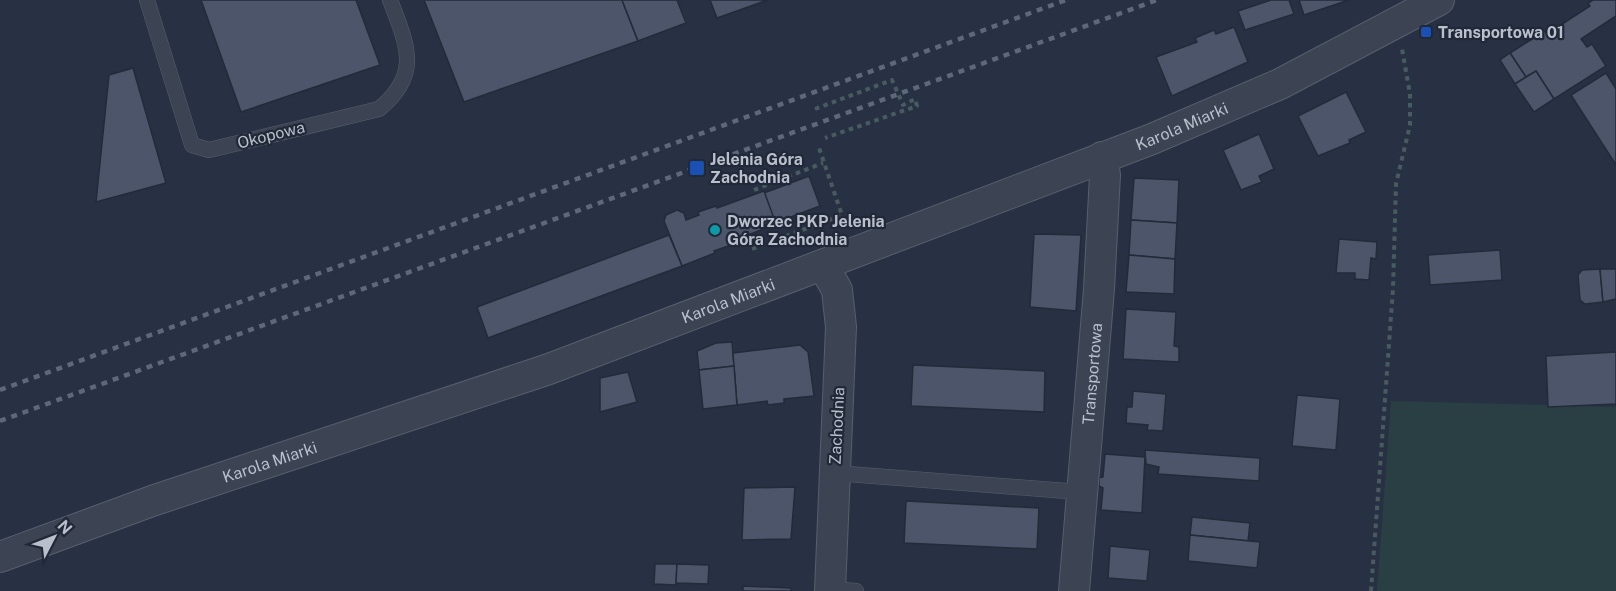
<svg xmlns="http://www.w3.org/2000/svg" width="1616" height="591" font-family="'Public Sans',sans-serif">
<rect width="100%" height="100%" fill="#283143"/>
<polygon fill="#2a3f44" points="1391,401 1616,407 1616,591 1377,591"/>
<g fill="#4c5569" stroke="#232b3a" stroke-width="1.5">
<polygon points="201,0 356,0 380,65 241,112"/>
<polygon points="424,0 622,0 638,41 464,102"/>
<polygon points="622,0 677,0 686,23 638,41"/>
<polygon points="710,0 768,0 717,18"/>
<polygon points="1271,0 1289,0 1294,14 1245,30 1238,11"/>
<polygon points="1299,0 1349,0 1304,15"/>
<polygon points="1593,0 1616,0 1616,16 1581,39 1587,47 1592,44 1606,66 1554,99 1536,71 1526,77 1510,53 1545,31 1547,34 1590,6 1588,3"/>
<polygon points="1234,27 1248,62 1172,96 1156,57 1197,42 1195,38 1214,30 1216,34"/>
<polygon points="1510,53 1526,77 1515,84 1500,60"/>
<polygon points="133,68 166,183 96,202 109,75"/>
<polygon points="1536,71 1554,99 1534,112 1515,84"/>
<polygon points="1606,73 1616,89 1616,165 1571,95"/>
<polygon points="1346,92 1366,132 1349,140 1350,143 1318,156 1298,116"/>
<polygon points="1259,134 1274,169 1259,176 1262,182 1241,190 1223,150"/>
<polygon points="809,176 820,206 775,223 764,193"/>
<polygon points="1134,178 1179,180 1177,223 1131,220"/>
<polygon points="764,191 776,224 730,242 731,245 714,251 715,253 682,266 664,221 666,215 677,210 684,213 686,220 699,215 698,212 716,206 717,208"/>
<polygon points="1131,220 1177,223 1175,259 1129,255"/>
<polygon points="1034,234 1081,235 1076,311 1030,307"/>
<polygon points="669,235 682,266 488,338 477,307"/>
<polygon points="1339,239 1377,242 1376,259 1371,258 1369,280 1355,279 1355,273 1336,273"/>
<polygon points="1500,250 1502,280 1430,285 1428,255"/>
<polygon points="1129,255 1175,259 1174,294 1126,292"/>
<polygon points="1600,269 1603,302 1585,304 1580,300 1578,275 1582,270"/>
<polygon points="1600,269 1616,269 1616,299 1603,302"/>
<polygon points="1126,309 1176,312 1174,346 1179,347 1179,362 1123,359"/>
<polygon points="732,342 734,366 699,370 697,351 716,343"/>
<polygon points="800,345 808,352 814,396 784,399 784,403 768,405 767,401 737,405 733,353"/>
<polygon points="1616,352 1616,404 1548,407 1546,356"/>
<polygon points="913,365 1045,371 1044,412 911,406"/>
<polygon points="734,366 737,405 703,409 699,370"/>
<polygon points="628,372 637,402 600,412 600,378"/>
<polygon points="1133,391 1166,394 1163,431 1147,430 1148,425 1126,423 1127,407 1132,407"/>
<polygon points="1297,395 1340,399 1336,450 1292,446"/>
<polygon points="1145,450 1260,458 1259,481 1158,474 1159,467 1146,464"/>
<polygon points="1105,454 1145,457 1142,513 1101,510 1103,488 1099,486 1099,478 1103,477"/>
<polygon points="795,487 791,539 742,540 744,488"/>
<polygon points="906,501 1039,508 1037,549 904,543"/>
<polygon points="1192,517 1250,523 1248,541 1190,535"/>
<polygon points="1190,535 1260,542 1257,568 1188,561"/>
<polygon points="1110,546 1150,550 1147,581 1108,578"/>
<polygon points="655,564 677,564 676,585 654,584"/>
<polygon points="677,564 709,565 708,584 676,583"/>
<polygon points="743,586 791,588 791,591 743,591"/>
</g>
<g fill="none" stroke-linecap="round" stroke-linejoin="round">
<defs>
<g id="service">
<path d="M147,0l45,145 17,5 170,-41c43,-35 28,-64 11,-109"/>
<polyline points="835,473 1067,491"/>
<polyline points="830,589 856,591"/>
</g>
<g id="minor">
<polyline points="823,265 837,290 841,327 830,591"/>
<path id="s1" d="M0,557l152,-56 397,-132 603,-230 128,-55 159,-84"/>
<path id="s2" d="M1074,591l25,-302 6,-114 -3,-18"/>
</g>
</defs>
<use href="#service" stroke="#575f6d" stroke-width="16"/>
<use href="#minor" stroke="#575f6d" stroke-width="32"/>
<g stroke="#485c60" stroke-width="4" stroke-dasharray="4.5 4.5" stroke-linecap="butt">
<polyline points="815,109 892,80 903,105 915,99 917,106 825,138"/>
<polyline points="754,190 823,163"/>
<polyline points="752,249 842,215 818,145"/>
<polyline points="1371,591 1393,289 1396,184 1410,125 1410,94 1402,49"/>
</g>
<use href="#service" stroke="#3c4453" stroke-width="15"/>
<use href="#minor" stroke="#3c4453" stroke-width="30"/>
<g stroke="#5e6879" stroke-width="4.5" stroke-dasharray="6 6" stroke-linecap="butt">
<polyline points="0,390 1066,0"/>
<polyline points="0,421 1157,0"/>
</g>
</g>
<g fill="#1a4fb4" stroke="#212938" stroke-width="2">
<rect x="1420" y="26" width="12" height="12" rx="3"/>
<rect x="689" y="160" width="16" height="16" rx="3"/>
</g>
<circle fill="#0f9aa8" stroke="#212938" stroke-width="2" cx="715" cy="230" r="6"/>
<g text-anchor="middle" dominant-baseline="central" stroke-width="4.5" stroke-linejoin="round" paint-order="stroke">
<g font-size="16" font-weight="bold" fill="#b9bfcc" stroke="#212938" text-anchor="start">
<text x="1438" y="32">Transportowa 01</text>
<text x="710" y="159">Jelenia Góra<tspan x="710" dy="18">Zachodnia</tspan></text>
<text x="727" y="221">Dworzec PKP Jelenia<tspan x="727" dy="18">Góra Zachodnia</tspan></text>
</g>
<g font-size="16" fill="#b9bfcc" stroke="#212938">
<text stroke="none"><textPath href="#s1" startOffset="1258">Karola Miarki</textPath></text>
<text transform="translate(271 135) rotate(-14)">Okopowa</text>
<text stroke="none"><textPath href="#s1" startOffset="772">Karola Miarki</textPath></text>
<text stroke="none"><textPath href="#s2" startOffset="218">Transportowa</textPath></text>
<text transform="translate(837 426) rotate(-87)">Zachodnia</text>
<text stroke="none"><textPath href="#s1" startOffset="286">Karola Miarki</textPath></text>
</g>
</g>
<g transform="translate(54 537) rotate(48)" stroke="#212938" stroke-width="4.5" paint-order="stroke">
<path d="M0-4.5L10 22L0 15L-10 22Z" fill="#b9bfcc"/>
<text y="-9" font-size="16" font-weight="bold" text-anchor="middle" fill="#b9bfcc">N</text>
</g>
</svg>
